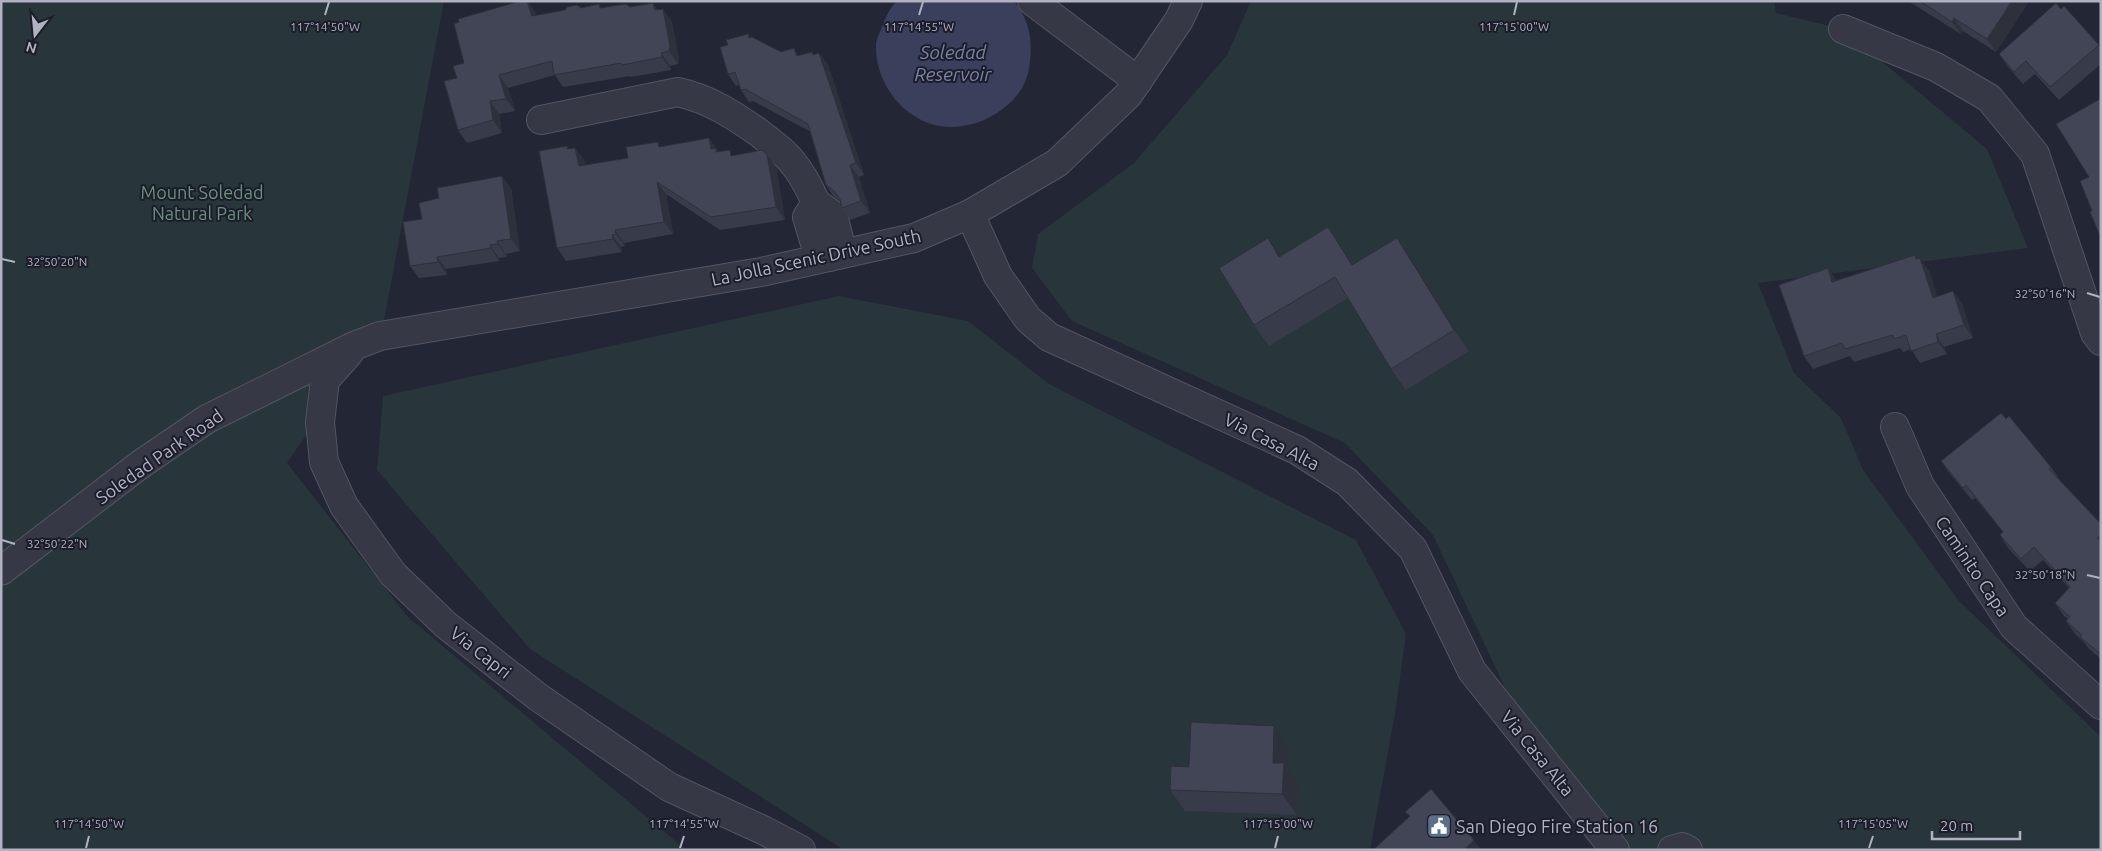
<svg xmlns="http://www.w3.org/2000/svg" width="2102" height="851" font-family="Ubuntu,sans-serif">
<rect width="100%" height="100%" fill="#232635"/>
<g fill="#28353a">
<polygon points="1,1 444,1 384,321 287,463 407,616 686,850 1,850"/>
<polygon points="1251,1 1774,1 1776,13 1843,29 1987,149 2028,248 1758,283 1794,373 1841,418 1863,470 1959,601 2101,737 2101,850 1628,850 1509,696 1433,535 1345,443 1072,321 1032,268 1038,234 1134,163 1227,55"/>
<polygon points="839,296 968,321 1049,384 1356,540 1406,634 1395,714 1370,850 844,850 530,649 377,470 383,396"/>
</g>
<path fill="#3a3f5c" d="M897,1h117c17,21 19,43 15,68 -4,20 -16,34 -32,44 -18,12 -45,18 -66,11 -33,-11 -56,-45 -55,-79 0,-6 4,-12 6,-18 4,-10 7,-18 15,-26z"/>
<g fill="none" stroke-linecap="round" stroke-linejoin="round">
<defs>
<g id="minor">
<polyline points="1032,1 1138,81"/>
<polyline points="1843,29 1936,67 1989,98 2035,154 2095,333 2101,341"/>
<path d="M541,120l137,-28c31,7 54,22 80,40 12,10 25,18 35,31 10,12 17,26 23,40"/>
<polygon points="816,203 833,215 839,239 829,257 816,247 807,217"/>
<polyline points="970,214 998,276 1028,319 1049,337 1297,450 1347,482 1413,549 1472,671 1615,850"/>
<polyline points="349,353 325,380 320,422 324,462 344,506 393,574 446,625 538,697 669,787 763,830 801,850"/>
<polyline points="1895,427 1920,486 2014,627 2101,705"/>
<polyline points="1,571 141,464 207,419 354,346 380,336 761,272 914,238 970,214 1057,163 1128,95 1179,20 1188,1"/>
<polyline points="1672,850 1682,847 1688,850"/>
</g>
</defs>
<use href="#minor" stroke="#535563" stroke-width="30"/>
<use href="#minor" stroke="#363845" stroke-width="28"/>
</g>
<g fill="#383b4a">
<polygon points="528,1 536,15 581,8 630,7 658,10 672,22 679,59 678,64 670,66 671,70 631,77 630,76 563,87 555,75 508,88 515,111 499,114 502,133 467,143 458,130 457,78 464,63"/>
<polygon points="1908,1 2029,1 1996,52 1963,31 1961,34"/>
<polygon points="2061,9 2099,45 2101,48 2101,64 2059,100 2035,74 2023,84 2008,67 1999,54"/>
<polygon points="748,34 750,38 781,52 799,55 814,54 819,53 828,65 864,175 859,177 870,213 850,220 842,208 840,201 834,197 826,185 811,132 753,101 749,102 741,90 739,85 736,86 728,74 728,45"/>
<polygon points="709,138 718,152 776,167 785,220 720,230 666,194 673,234 624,243 625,246 621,247 622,252 566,261 557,248 567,146 569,149 575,148 584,160 585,165 628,158 661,147"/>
<polygon points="511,188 520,251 506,254 507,257 499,258 499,261 446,269 447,275 419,278 410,266 422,219"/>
<polygon points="1343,248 1354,264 1412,259 1469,351 1406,390 1391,369 1348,298 1269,346 1254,325 1280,256"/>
<polygon points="1918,259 1929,271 1937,296 1962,303 1973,338 1944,347 1947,354 1920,363 1911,349 1903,352 1900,348 1854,362 1850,356 1813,369 1804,356 1836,280"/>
<polygon points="1941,461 2051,467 2060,480 2101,524 2101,659 2089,649 2084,642 2075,634 2066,621 2068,619 2064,616 2055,603 2069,588 2043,560 2030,571 2008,548 2000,535 2003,532 1975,498 1972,500 1950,474"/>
<polygon points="1289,747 1288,770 1298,784 1297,815 1185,811 1170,790 1189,767"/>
</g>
<g fill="#2e303c">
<polygon points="528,1 536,13 540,28 532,16"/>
<polygon points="2012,1 2029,1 1996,52 1987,39"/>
<polygon points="653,3 662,15 655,10"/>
<polygon points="663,9 672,22 679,59 678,64 669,51"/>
<polygon points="1954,18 1963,31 1961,34 1952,22"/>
<polygon points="661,53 670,66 671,70 662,57"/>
<polygon points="819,53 828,65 864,175 856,163"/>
<polygon points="499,75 508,88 515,111 506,99"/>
<polygon points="490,101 499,114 502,133 493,120"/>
<polygon points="709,138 725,161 711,149"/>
<polygon points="575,148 584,160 588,179 579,166"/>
<polygon points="767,154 776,167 785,220 776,207"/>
<polygon points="850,165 859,177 870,213 861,201"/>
<polygon points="502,176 511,188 520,251 511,239"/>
<polygon points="657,182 666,194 673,234 664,222"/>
<polygon points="1328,227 1343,248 1367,286 1352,265"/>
<polygon points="615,230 624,243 625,246 616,234"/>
<polygon points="612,235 621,247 622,252 613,239"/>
<polygon points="1268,238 1283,259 1279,257"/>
<polygon points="1397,238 1412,259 1469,351 1454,330"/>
<polygon points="497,241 506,254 507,257 498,244"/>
<polygon points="490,245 499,258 499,261 491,248"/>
<polygon points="1915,255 1923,266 1920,258 1929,271 1942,310 1933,298"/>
<polygon points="437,257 446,269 447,275 438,262"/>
<polygon points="1828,268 1837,281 1832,282"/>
<polygon points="1953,291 1962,303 1973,338 1964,325"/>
<polygon points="1936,334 1944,347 1947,354 1938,342"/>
<polygon points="1274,726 1289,747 1288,770 1298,784 1297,815 1282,794 1273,763"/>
<polygon points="1474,840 1481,850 1468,850 1466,848"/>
</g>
<g fill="#414556" stroke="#2e303c">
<polygon points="520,1 527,1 532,16 565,10 567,7 577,5 581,8 599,4 600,8 626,4 630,7 653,3 655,10 663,9 670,46 669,51 661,53 662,57 622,65 621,63 554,75 552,61 499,75 506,99 490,101 493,120 458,130 444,81 457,78 453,66 464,63 454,24 459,22 458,19"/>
<polygon points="1920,1 2012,1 1987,39 1954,18 1952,22"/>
<polygon points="2056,3 2061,9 2064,6 2099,45 2050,87 2026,61 2014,72 1999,54"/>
<polygon points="748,34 749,38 752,37 781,52 794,48 797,56 812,52 813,55 819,53 856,163 850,165 861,201 842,208 840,199 834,191 826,185 808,124 745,89 741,90 735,72 728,74 720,47 728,45 726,40"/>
<polygon points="2100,99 2101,100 2101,238 2090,212 2092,211 2080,181 2089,177 2056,124"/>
<polygon points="709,138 711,149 716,148 716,152 730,150 731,156 762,150 767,154 776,207 711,217 657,182 664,222 615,230 616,234 612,235 613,239 557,248 539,151 567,146 567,149 575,148 579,166 628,158 626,147 658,142 659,147"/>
<polygon points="502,176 511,239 497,241 498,244 490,245 491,248 437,257 438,262 410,266 403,222 422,219 419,203 439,198 437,188"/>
<polygon points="1328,227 1352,265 1397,238 1454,330 1391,369 1335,277 1254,325 1219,268 1268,238 1279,257"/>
<polygon points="1915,255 1916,259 1920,258 1933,298 1953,291 1964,325 1936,334 1938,342 1911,351 1906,335 1894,339 1893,335 1845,349 1842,343 1804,356 1779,285 1828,268 1832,282"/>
<polygon points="2001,413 2006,419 2009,416 2051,467 2049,469 2101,524 2101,535 2097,538 2101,542 2101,654 2080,637 2082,635 2066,621 2070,617 2055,603 2070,587 2034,547 2021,559 2000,535 2003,532 1966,485 1963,488 1941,461"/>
<polygon points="1191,722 1274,726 1273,763 1284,763 1282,794 1170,790 1171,766 1189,767"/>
<polygon points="1431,789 1474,840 1466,848 1468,850 1373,850 1410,816 1405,812"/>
</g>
<path fill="none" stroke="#b0b2c2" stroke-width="2" d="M325,15l4,-13M919,15l4,-13M1514,15l3,-13M2,259l13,3M2087,293l13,4M2,540l13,4M2087,575l13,3M86,848l3,-12M680,848l4,-12M1275,848l3,-12M1869,848l4,-12"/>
<defs>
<symbol id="civic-square" viewBox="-11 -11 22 22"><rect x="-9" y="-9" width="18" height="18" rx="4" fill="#5c6f8a" stroke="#1b1d2a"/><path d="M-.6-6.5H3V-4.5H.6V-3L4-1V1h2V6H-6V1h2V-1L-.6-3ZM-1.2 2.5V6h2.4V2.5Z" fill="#fff"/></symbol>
</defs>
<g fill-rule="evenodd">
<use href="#civic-square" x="1425" y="812" width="28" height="28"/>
</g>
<g text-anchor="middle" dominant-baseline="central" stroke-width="4" stroke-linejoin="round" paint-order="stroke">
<g font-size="18" fill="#6b8f7d" stroke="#1b1d2a">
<text x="202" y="192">Mount Soledad<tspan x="202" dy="21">Natural Park</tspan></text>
</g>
<g font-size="18" fill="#b0b2c2" stroke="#1b1d2a">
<text transform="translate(816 257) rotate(-12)">La Jolla Scenic Drive South</text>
<text transform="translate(1272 441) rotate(27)">Via Casa Alta</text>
<text transform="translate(159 456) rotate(-35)">Soledad Park Road</text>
<text transform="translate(1973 566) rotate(56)">Caminito Capa</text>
<text transform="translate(481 652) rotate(38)">Via Capri</text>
<text transform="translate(1538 753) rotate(51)">Via Casa Alta</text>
</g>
<g font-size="18" fill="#b0b2c2" stroke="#1b1d2a" text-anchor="start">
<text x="1456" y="826">San Diego Fire Station 16</text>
</g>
<g font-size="19" font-style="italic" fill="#7c83a7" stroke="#1b1d2a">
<text x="953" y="52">Soledad<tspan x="953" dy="22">Reservoir</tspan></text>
</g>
</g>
<g font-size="12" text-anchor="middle" fill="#b0b2c2" stroke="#1b1d2a" stroke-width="4" stroke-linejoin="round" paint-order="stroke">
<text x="325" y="31">117°14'50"W</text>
<text x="919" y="31">117°14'55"W</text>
<text x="1514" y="31">117°15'00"W</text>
<text x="57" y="266">32°50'20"N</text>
<text x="2045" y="298">32°50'16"N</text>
<text x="57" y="548">32°50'22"N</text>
<text x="2045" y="579">32°50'18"N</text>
<text x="89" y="828">117°14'50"W</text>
<text x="684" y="828">117°14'55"W</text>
<text x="1278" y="828">117°15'00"W</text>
<text x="1873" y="828">117°15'05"W</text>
</g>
<rect width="2102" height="851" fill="none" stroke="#b0b2c2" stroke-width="5"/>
<g transform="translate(35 35) rotate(196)" stroke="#1b1d2a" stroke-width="4" paint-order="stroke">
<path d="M0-4L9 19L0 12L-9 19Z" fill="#b0b2c2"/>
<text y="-8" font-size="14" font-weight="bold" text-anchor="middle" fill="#b0b2c2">N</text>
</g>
<path d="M1932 831v8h88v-8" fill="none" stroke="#b0b2c2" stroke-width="2.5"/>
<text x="1940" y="831" font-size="15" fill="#b0b2c2" stroke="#1b1d2a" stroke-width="4" paint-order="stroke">20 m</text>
</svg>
